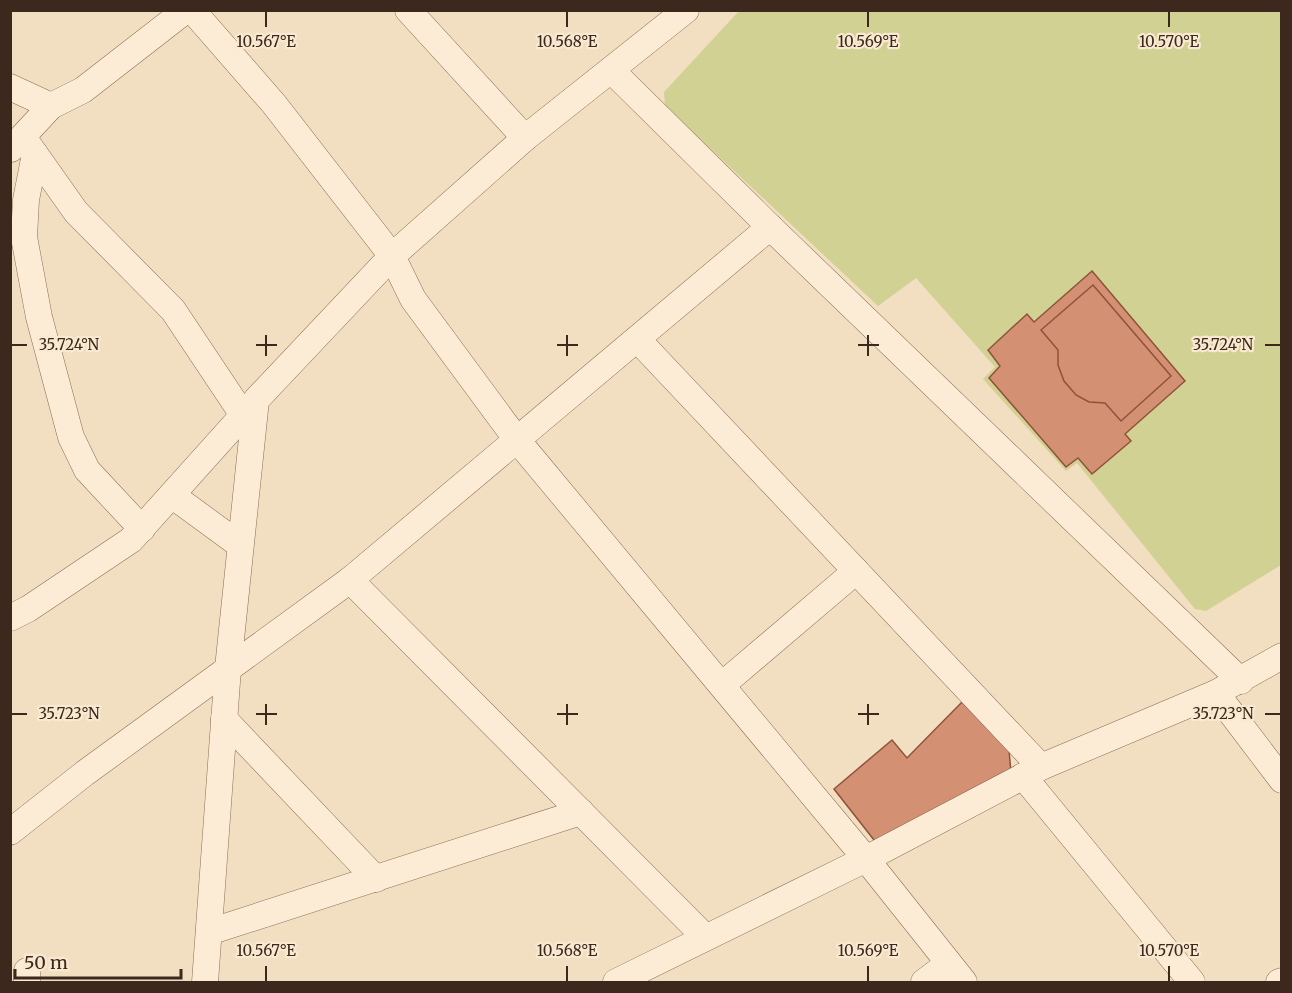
<svg xmlns="http://www.w3.org/2000/svg" width="1292" height="993" font-family="Merriweather,serif">
<rect width="100%" height="100%" fill="#f2dec0"/>
<polygon fill="#d1d193" points="739,11 1281,11 1281,565 1206,611 1195,609 1077,463 1066,471 983,379 995,367 916,278 878,306 665,106 664,92"/>
<g fill="#d49073" stroke="#8f523a" stroke-width="1.5">
<polygon points="1092,271 1185,381 1125,434 1131,441 1092,474 1078,458 1066,467 989,378 1000,366 988,350 1027,314 1034,322"/>
<polygon points="1093,285 1171,376 1121,421 1105,403 1089,402 1076,395 1064,381 1058,365 1058,350 1041,330"/>
<polygon points="962,702 1009,750 1011,773 878,845 834,789 892,740 907,758"/>
</g>
<g fill="none" stroke-linecap="round" stroke-linejoin="round">
<defs>
<g id="minor">
<polyline points="192,10 274,104 392,256 413,299 517,440 866,859 964,982"/>
<polyline points="408,10 525,138"/>
<polyline points="612,71 770,227 1241,681"/>
<polyline points="10,87 51,106"/>
<polyline points="23,137 76,212 173,310 243,415"/>
<polyline points="11,149 51,106 83,90 186,10"/>
<polyline points="35,154 26,200 24,237 39,317 71,437 87,470 142,529"/>
<polyline points="638,340 1041,767"/>
<polyline points="173,496 240,545"/>
<polyline points="350,580 770,227"/>
<polyline points="10,618 28,609 131,540 255,402"/>
<polyline points="722,685 856,571"/>
<polyline points="1216,693 1282,780"/>
<polyline points="224,719 376,879"/>
<polyline points="1023,776 1192,982"/>
<polyline points="10,832 85,773 350,580 705,937"/>
<polyline points="209,932 581,812"/>
<polyline points="27,982 27,971"/>
<polyline points="205,982 228,668 256,400 392,256 525,138 686,10"/>
<polyline points="616,982 866,859 1041,767 1216,693 1282,656"/>
<polyline points="924,982 948,964"/>
<polyline points="1279,982 1282,981"/>
</g>
</defs>
<use href="#minor" stroke="#8d6d56" stroke-width="27"/>
<use href="#minor" stroke="#fcecd5" stroke-width="26"/>
</g>
<path fill="none" stroke="#3c281c" stroke-width="2" d="M266,12v15M567,12v15M868,12v15M1169,12v15M266,335v21M567,335v21M868,335v21M12,345h15M256,345h21M557,345h21M858,345h21M1265,345h15M266,704v21M567,704v21M868,704v21M12,714h15M256,714h21M557,714h21M858,714h21M1265,714h15M266,966v15M567,966v15M868,966v15M1169,966v15"/>
<g font-size="15" text-anchor="middle" fill="#3c281c" stroke="#f9e9d1" stroke-width="4.5" stroke-linejoin="round" paint-order="stroke">
<text x="266" y="47">10.567°E</text>
<text x="567" y="47">10.568°E</text>
<text x="868" y="47">10.569°E</text>
<text x="1169" y="47">10.570°E</text>
<text x="69" y="350">35.724°N</text>
<text x="1223" y="350">35.724°N</text>
<text x="69" y="719">35.723°N</text>
<text x="1223" y="719">35.723°N</text>
<text x="266" y="956">10.567°E</text>
<text x="567" y="956">10.568°E</text>
<text x="868" y="956">10.569°E</text>
<text x="1169" y="956">10.570°E</text>
</g>
<rect width="1292" height="993" fill="none" stroke="#3c281c" stroke-width="24"/>
<path d="M15 969v9h166v-9" fill="none" stroke="#3c281c" stroke-width="3"/>
<text x="24" y="969" font-size="18" fill="#3c281c" stroke="#f9e9d1" stroke-width="4.5" paint-order="stroke">50 m</text>
</svg>
